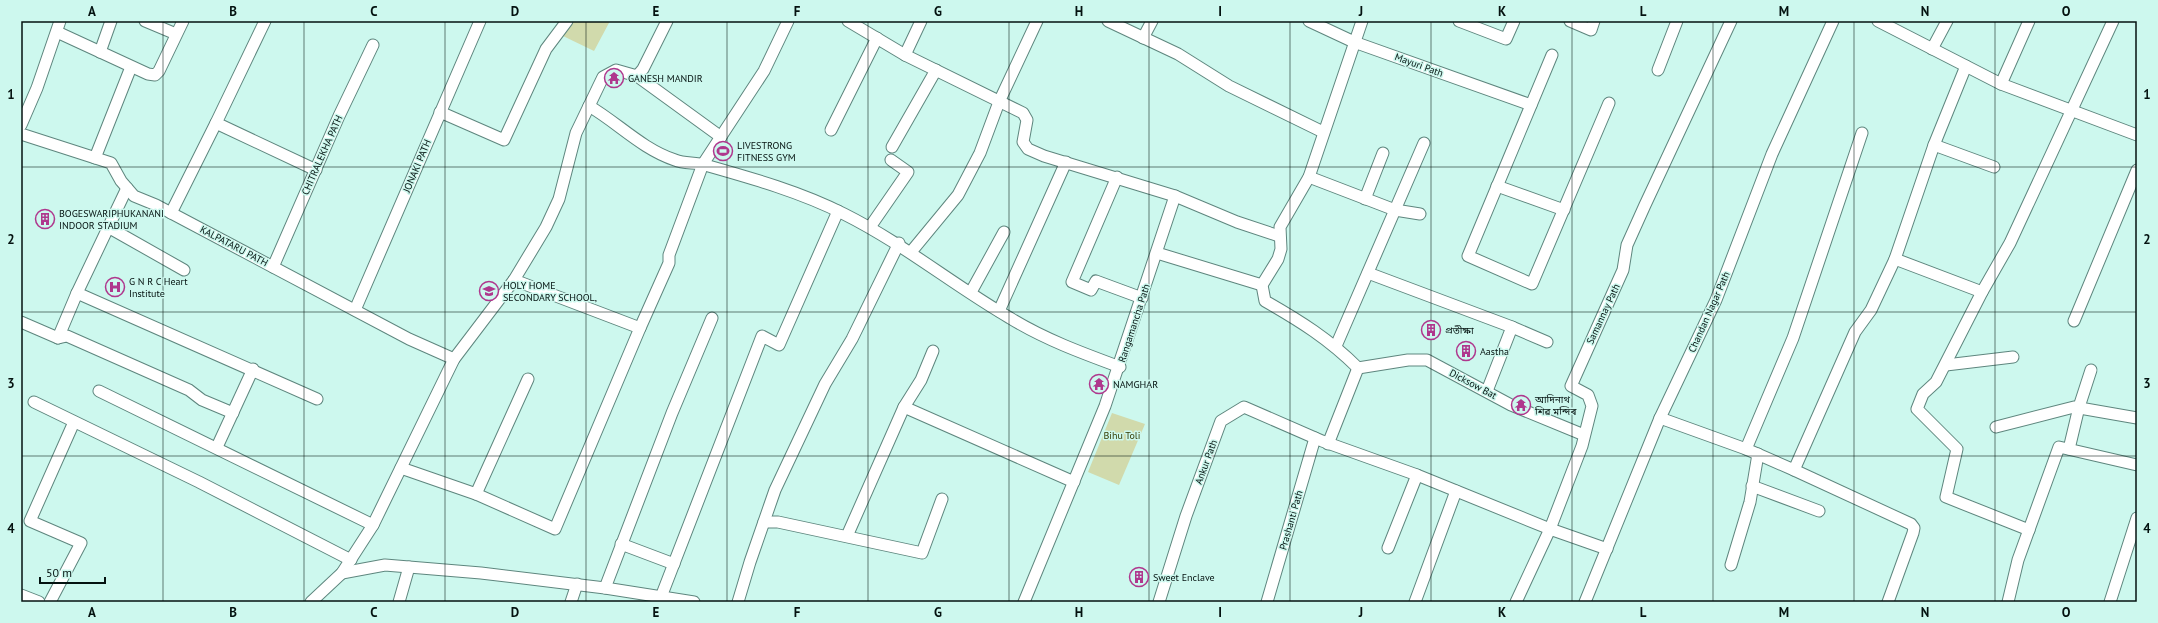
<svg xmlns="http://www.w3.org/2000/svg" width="2158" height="623" font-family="'PT Sans','Noto Sans Bengali',sans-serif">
<rect width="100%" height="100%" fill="#cdf8ee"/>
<g fill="#d1daac">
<polygon points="574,21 610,21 594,51 563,36"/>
<polygon points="1112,413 1145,424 1119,485 1088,472"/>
</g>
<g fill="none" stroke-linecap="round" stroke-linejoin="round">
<defs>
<g id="minor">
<polyline points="145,21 176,34"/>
<polyline points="265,21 216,123 316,170"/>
<polyline points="848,21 905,55 1023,113 1027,120 1023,142 1028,149 1044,156 1175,196 1237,222 1279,236"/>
<polyline points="1108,21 1178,54 1229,86 1323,132"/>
<polyline points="1309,21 1354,42 1531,105"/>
<polyline points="1459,21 1506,39 1514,21"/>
<polyline points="1570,21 1591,30 1594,21"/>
<polyline points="1878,21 2001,84 2137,135"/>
<polyline points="57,32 148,74 155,75 159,71 183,21"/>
<polyline points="1143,38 1152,21"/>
<polyline points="1932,49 1947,21"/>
<polyline points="100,52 111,21"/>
<polyline points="905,55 921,21"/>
<polyline points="1552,55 1468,256 1532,284 1609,103"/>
<polyline points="1658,70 1677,21"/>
<polyline points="637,76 721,137"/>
<polyline points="2001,84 2029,21"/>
<path d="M589,106c29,17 53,43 86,54 9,4 20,2 30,5 46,13 96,27 139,49 60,30 109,71 166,104 34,21 72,35 110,49"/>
<polyline points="440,112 504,140 546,49 567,21"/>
<polyline points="21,125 37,88 60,21"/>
<polyline points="831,130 877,38"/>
<polyline points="21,134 111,163 121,181 134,196 156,205 409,339 454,359"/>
<polyline points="1934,145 1994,167"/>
<polyline points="892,147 936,70"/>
<polyline points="95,158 131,67"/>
<polyline points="1117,177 1072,282 1091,290 1096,281 1142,298"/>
<polyline points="1309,177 1395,210 1420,214"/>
<polyline points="1497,186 1564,210"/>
<polyline points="1365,199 1383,153"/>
<polyline points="171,213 216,123"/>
<polyline points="108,227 184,270"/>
<polyline points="870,227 908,172 891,160"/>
<polyline points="911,252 958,195 980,153 999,102 1037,21"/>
<polyline points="1157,253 1262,285"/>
<polyline points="1895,259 1982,292"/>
<polyline points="273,267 339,116 373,45"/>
<polyline points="1368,273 1512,327 1487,391"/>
<polyline points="971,292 1004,232"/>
<polyline points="77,293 317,399"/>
<polyline points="355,310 480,21"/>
<polyline points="999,311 1066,162"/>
<polyline points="2074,321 2137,170"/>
<polyline points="21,322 58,338 67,336 189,390 202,400 233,413"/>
<polyline points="1512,327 1547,342"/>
<polyline points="640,328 669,263 669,255 703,164 764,71 788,21"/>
<polyline points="58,338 77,293 127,188"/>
<polyline points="1336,346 1424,143"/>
<polyline points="1946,365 2013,357"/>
<path d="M1358,368c-29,-29 -58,-47 -93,-67l-3,-16 16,-26 3,-10 -1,-22 29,-50 53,-156"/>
<polyline points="1358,368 1408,360 1427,360 1511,405 1584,435"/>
<polyline points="99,391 373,525"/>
<polyline points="34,402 199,482 351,560"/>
<polyline points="904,407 921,380 933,351"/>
<polyline points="1660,418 1746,449 1794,470 1855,332 1871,310 1895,259 1934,145 1966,66"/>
<polyline points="1996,427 2074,407 2137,418"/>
<polyline points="1328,444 1358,368"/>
<polyline points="217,447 253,369"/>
<polyline points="1746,449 1793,338 1862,133"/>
<polyline points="2069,449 2079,407 2091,370"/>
<polyline points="401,468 476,494 555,529 640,328 514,280"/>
<polyline points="1794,470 1911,524 1914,528 1913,533 1888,602"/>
<polyline points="1752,486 1819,511"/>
<polyline points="476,494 528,379"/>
<polyline points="764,522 778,522 922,553 942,499"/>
<polyline points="2029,530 1946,497 1957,449 1917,409 1923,394 1936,382 1982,292 2010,243 2113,21"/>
<polyline points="847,536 904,407 1074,482"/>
<polyline points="621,544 674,564"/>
<polyline points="1388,548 1417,475"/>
<polyline points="1731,565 1750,502 1758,454"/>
<polyline points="342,573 385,565 481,573 605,588 694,602"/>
<polyline points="605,588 672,413 712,318"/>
<polyline points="21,595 39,602"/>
<polyline points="661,597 762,336 779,345 838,211"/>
<polyline points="50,602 81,543 30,521 74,422"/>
<polyline points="311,602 342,573 373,525 454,359 514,280 546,227 559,199 576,133 603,77 616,70 637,76 643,69 667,21"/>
<polyline points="399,602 409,567"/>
<polyline points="571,602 577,584"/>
<polyline points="738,602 750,562 775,490 825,384 852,339 899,243"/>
<polyline points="1024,602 1105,406 1175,196"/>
<polyline points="1159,602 1186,516 1221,421 1244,407 1322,441 1417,475 1550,529 1607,549"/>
<polyline points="1267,602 1315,438"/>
<polyline points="1415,602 1456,491"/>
<polyline points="1516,602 1550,529 1582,446 1592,406 1588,395 1571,386 1623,270 1627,245 1645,205 1731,21"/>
<polyline points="1585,602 1660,418 1716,300 1772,154 1833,21"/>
<polyline points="2008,602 2018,560 2059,447 2137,465"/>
<polyline points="2110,602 2137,518"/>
</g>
</defs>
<use href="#minor" stroke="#5e867e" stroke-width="13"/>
<use href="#minor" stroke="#fff" stroke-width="11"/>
</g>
<path fill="none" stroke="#041210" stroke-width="1" stroke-opacity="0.55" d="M163,21v581M304,21v581M445,21v581M586,21v581M727,21v581M868,21v581M1009,21v581M1149,21v581M1290,21v581M1431,21v581M1572,21v581M1713,21v581M1854,21v581M1995,21v581M21,167h2116M21,312h2116M21,456h2116"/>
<defs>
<symbol id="temple-ring" viewBox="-11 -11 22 22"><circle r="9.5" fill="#cdf8ee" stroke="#af378d" stroke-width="1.5"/><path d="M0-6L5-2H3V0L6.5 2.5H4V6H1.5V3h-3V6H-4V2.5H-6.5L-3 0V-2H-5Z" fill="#af378d"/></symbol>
<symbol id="stadium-ring" viewBox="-11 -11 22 22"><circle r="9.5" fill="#cdf8ee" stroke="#af378d" stroke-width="1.5"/><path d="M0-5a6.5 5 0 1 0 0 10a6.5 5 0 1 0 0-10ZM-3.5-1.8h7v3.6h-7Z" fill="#af378d"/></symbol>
<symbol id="building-ring" viewBox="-11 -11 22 22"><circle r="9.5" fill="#cdf8ee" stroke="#af378d" stroke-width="1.5"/><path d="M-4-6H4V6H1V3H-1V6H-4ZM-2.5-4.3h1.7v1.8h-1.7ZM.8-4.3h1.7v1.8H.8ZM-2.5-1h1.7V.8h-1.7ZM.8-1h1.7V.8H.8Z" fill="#af378d"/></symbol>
<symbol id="hospital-ring" viewBox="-11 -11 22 22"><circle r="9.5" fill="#cdf8ee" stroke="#af378d" stroke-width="1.5"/><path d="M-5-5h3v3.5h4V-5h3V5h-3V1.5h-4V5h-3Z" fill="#af378d"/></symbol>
<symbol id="school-ring" viewBox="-11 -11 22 22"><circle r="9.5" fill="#cdf8ee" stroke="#af378d" stroke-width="1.5"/><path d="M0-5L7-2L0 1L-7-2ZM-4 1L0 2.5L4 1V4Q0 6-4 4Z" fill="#af378d"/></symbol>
</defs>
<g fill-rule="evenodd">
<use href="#temple-ring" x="603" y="67" width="22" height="22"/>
<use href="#stadium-ring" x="712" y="140" width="22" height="22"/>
<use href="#building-ring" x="34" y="208" width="22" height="22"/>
<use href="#hospital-ring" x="104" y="276" width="22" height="22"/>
<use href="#school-ring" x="478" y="280" width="22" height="22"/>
<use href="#building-ring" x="1420" y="319" width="22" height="22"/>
<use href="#building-ring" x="1455" y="340" width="22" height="22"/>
<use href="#temple-ring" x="1088" y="373" width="22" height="22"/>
<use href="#temple-ring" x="1510" y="394" width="22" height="22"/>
<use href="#building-ring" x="1128" y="566" width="22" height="22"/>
</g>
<g text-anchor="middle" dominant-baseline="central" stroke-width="3" stroke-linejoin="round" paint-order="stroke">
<g font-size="10" fill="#041210" stroke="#cdf8ee">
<text transform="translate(1419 65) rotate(20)">Mayuri Path</text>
<text transform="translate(322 155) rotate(-66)">CHITRALEKHA PATH</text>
<text transform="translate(417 166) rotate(-67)">JONAKI PATH</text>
<text transform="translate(234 246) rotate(28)">KALPATARU PATH</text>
<text transform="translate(1709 312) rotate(-66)">Chandan Nagar Path</text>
<text transform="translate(1603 314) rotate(-65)">Samannay Path</text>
<text transform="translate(1134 323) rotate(-72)">Rangamancha Path</text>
<text transform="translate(1473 384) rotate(28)">Dicksow Bat</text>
<text transform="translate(1206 462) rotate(-70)">Ankur Path</text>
<text transform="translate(1291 520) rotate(-74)">Prashanti Path</text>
</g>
<g font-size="10" fill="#041210" stroke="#cdf8ee" text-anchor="start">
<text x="628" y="78">GANESH MANDIR</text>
<text x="737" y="145">LIVESTRONG<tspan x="737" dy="12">FITNESS GYM</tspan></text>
<text x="59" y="213">BOGESWARIPHUKANANI<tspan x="59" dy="12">INDOOR STADIUM</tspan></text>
<text x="129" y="281">G N R C Heart<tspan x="129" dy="12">Institute</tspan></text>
<text x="503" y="285">HOLY HOME<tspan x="503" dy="12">SECONDARY SCHOOL,</tspan></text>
<text x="1445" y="330">প্রতীক্ষা</text>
<text x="1480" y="351">Aastha</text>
<text x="1113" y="384">NAMGHAR</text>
<text x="1535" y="399">আদিনাথ<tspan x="1535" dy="12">শিৱ মন্দিৰ</tspan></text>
<text x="1153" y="577">Sweet Enclave</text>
</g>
<g font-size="10" fill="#363c03" stroke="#cdf8ee">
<text x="1122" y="435">Bihu Toli</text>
</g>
</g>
<rect width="2158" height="623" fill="none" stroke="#cdf8ee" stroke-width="44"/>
<path d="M40 577v6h65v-6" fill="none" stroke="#041210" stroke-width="2"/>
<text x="46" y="577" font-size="12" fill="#041210" stroke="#cdf8ee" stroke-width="3" paint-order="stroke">50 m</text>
<rect x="22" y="22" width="2114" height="579" fill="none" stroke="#041210" stroke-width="1.5"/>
<g font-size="13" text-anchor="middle" font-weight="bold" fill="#041210">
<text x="92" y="16">A</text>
<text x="233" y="16">B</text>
<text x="374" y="16">C</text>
<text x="515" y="16">D</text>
<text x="656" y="16">E</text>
<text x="797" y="16">F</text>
<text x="938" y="16">G</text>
<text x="1079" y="16">H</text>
<text x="1220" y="16">I</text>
<text x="1361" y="16">J</text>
<text x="1502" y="16">K</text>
<text x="1643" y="16">L</text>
<text x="1784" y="16">M</text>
<text x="1925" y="16">N</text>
<text x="2066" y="16">O</text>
<text x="11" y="99">1</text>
<text x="2147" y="99">1</text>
<text x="11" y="244">2</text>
<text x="2147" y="244">2</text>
<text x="11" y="388">3</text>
<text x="2147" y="388">3</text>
<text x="11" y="533">4</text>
<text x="2147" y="533">4</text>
<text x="92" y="617">A</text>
<text x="233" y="617">B</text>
<text x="374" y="617">C</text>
<text x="515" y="617">D</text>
<text x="656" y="617">E</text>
<text x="797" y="617">F</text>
<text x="938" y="617">G</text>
<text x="1079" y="617">H</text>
<text x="1220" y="617">I</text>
<text x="1361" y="617">J</text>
<text x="1502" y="617">K</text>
<text x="1643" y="617">L</text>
<text x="1784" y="617">M</text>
<text x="1925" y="617">N</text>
<text x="2066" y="617">O</text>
</g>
</svg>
